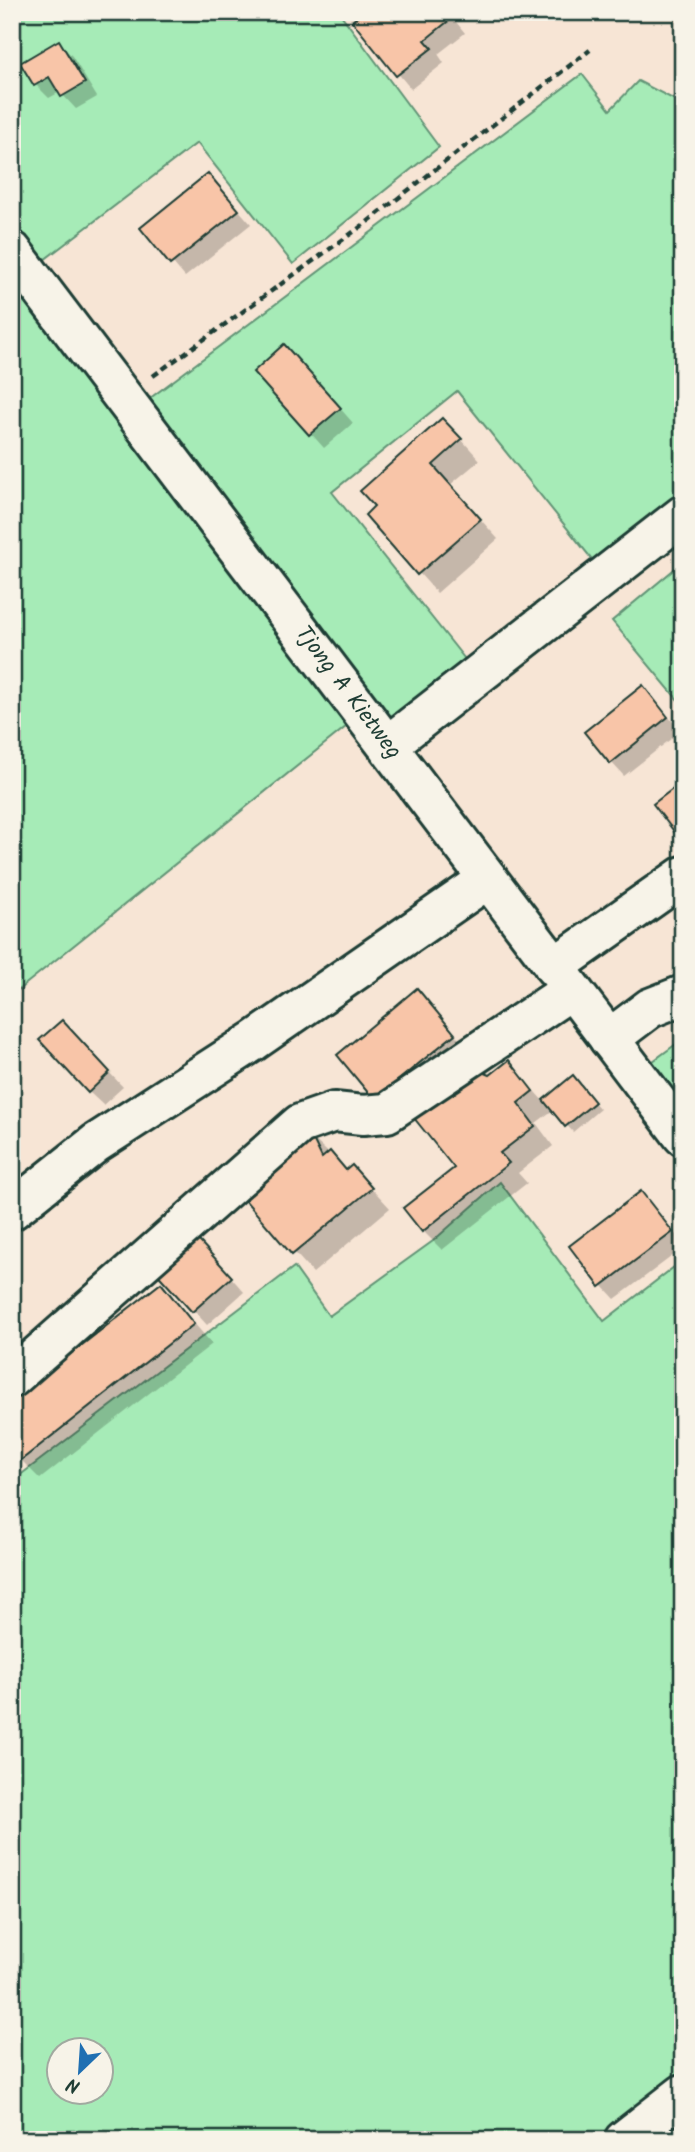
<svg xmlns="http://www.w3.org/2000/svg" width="695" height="2152" font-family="Kalam,sans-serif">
<rect width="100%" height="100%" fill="#f7e5d5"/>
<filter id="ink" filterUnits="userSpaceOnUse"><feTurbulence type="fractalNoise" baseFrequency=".0143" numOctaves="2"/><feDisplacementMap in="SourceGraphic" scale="14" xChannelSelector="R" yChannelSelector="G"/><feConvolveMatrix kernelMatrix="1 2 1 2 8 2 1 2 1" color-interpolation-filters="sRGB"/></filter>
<g filter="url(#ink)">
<g fill="#a6ebb7" stroke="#629476" stroke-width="2" fill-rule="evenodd">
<polygon points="12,12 339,12 439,147 293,264 197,143 40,263 12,228"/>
<polygon points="582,74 610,110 638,81 683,104 683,499 599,568 457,391 332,492 472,668 392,728 145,402"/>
<polygon points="12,281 347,726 12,995"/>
<polygon points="683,562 683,706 612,621"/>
<polygon points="683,1039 683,1108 649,1064"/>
<path d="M500,1182l104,139 79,-61v826l-72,54h-599v-671l7,7 275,-209 35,49 104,-75zM60,2050h42v42h-42z"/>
</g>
<g fill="#0003">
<polygon points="367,12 448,12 465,33 438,54 444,63 411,89 355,22"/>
<polygon points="58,42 72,56 97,97 76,109 60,92 49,98 35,84"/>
<polygon points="208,175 251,224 185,277 143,228"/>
<polygon points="298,360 353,423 324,448 256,372"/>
<polygon points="461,439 480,460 450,485 498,539 437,593 367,515"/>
<polygon points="642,687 681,731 624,776 611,762"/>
<polygon points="417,991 472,1054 376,1099"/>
<polygon points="75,1036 123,1087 103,1105 89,1092"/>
<polygon points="509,1063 544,1102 573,1078 600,1109 573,1132 553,1110 536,1123 553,1146 518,1173 527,1183 442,1250 423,1231 457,1168 490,1077"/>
<polygon points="310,1136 348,1171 352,1167 390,1208 313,1273 242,1193"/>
<polygon points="641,1194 683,1243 683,1248 615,1299 602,1285"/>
<polygon points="205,1248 244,1292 207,1325 155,1268"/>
<polygon points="161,1285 212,1344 40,1479 21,1460"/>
</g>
<g fill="#f8c5a8" stroke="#1f3d34" stroke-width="2">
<polygon points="364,12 448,12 452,18 425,40 432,48 396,76 352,21"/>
<polygon points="59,40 85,83 61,97 49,77 34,86 20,63"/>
<polygon points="208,173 239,210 170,265 140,228"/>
<polygon points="284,344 341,408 309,435 253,372"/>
<polygon points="442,418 462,439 433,465 481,519 417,575 365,515 374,506 360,491"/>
<polygon points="643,685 668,717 610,764 584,732"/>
<polygon points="683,781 683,843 653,804"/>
<polygon points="417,988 455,1034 374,1100 337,1055"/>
<polygon points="62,1020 110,1072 88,1093 39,1040"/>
<polygon points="509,1060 533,1091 518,1103 535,1126 500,1153 509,1163 422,1232 403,1208 454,1168 414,1118 476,1069 490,1075"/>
<polygon points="573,1075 595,1102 565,1127 543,1100"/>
<polygon points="310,1133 322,1158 330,1151 346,1170 352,1165 372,1188 292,1255 239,1193"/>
<polygon points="641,1191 673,1232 600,1287 569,1246"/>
<polygon points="191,1232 232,1277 192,1312 152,1268"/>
<polygon points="161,1283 194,1324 20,1461 12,1451 12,1400"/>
</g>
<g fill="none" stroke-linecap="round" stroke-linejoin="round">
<defs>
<g id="minor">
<polyline points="12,251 683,1136"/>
<polyline points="388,745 683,515"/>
<polyline points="554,967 683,876"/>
<polyline points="609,1039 650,1008 683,995"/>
<polyline points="12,1210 96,1143 254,1041 488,879"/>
<polyline points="12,1378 300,1124 334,1112 363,1115 387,1113 571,990"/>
<polyline points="624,2140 683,2094"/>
</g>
</defs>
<use href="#minor" stroke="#1f3d34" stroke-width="44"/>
<polyline stroke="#1f3d34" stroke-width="4.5" stroke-dasharray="7 5" stroke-linecap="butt" points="153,376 366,223 590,50"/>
<use href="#minor" stroke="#f7f3e8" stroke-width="38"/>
</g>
</g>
<g text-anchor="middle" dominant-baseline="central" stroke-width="5" stroke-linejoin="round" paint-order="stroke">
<g font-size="23" fill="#1f3d34" stroke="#f7f3e8">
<text transform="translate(348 693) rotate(53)">Tjong A Kietweg</text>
</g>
</g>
<rect width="695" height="2152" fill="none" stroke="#f7f3e8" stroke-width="42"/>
<rect x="21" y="21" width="653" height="2110" fill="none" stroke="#1f3d34" stroke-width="2.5" filter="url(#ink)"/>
<g transform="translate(80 2071) rotate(205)"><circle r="33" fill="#f7f3e8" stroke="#a1aaa0" stroke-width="2"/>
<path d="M0-5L12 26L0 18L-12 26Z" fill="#1f6fb2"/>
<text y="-10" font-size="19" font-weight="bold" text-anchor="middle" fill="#1f3d34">N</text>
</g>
</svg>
